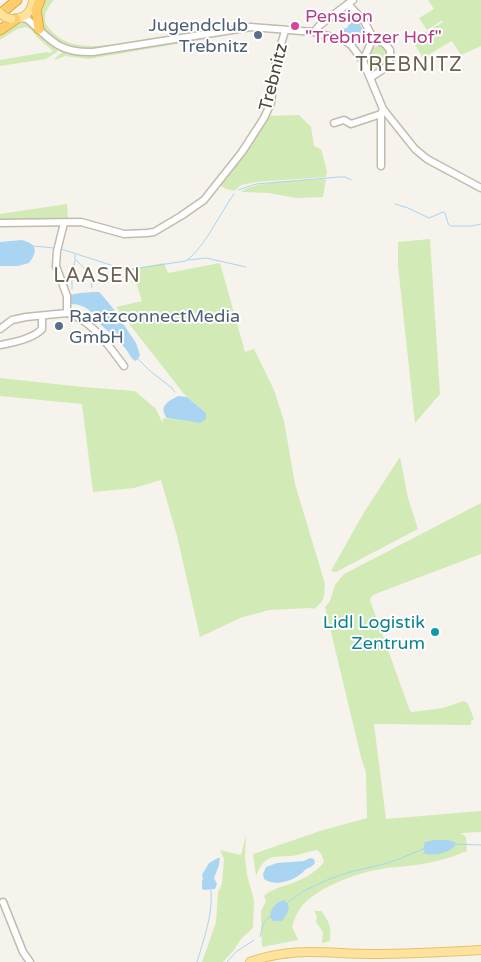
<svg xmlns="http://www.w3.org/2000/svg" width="481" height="962" font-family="'Varela Round',sans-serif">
<rect width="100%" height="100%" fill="#f6f3ec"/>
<g fill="#d2eab5">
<path d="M44,0h10c-7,8 -13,18 -6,27 7,9 15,14 25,17 22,5 51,-1 73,-5 31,-4 61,-9 91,-13l-143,23c-5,0 -11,0 -16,0 -18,-2 -40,-18 -38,-38 0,-4 2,-8 4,-11z"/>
<polygon points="428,0 481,0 481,46 461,55 452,41 423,58 412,40 443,22 441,21 427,30 419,18 434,9"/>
<polygon points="20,21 29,23 56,46 58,48 57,52 46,59 0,66 0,60 47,52 50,53 53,51 39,39 31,30 26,27 17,29 0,40 0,33"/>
<polygon points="222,33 223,36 89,59 65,56 55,60 55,58 63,52 65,51 74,54 93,55"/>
<path d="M381,45c9,6 7,8 6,18 -19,17 -27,-15 -6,-18z"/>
<polygon points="299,115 311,127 314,146 321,149 327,171 326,177 256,182 241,185 234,191 226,189 218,184 267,116"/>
<path d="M326,179l-3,18 -27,1 -27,-5 -28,-1c11,-11 67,-12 85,-13z"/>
<polygon points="67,204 68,220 0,221 0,214"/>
<polygon points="430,239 440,394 415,423 398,266 398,242"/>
<path d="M164,263l4,10 52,-10 25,89 9,-3 20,41 10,31 11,63 30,100c-1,13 0,17 -11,25l-4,-1 -41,2 -29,8 -40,19 -23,-101 -16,-56 -27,8 -41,4 -11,-88 -82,-8v-18l83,9 52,4 21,18 6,13 2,-4 36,5 6,-10 -22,-19 -68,-87 26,-6 -10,-32z"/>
<polygon points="400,457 408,498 418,529 336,572 331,571 363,514"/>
<path d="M481,503v51l-106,40 -3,2 -2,4 40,111 2,1 31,-4 21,-7 4,3 6,15 -3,2v4l-97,-1 12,95 95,-8v21l-20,1 5,4 1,14c-19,8 -39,13 -59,15 -9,1 -18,1 -27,3 -24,4 -71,20 -83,43 -3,4 -4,10 -6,14l6,14 -36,7 -1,-36 5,-10 -2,-5c8,-7 17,-9 26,-12 14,-5 25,-11 34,-22l-2,-7 -5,-5c-7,1 -13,3 -19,5 -21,4 -32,-5 -42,21l-3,-22 67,-23 47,-13 -1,-45 -5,-16 -36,-150 5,-6 5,-16 9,-11z"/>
<polygon points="246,835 245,858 247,875 254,900 253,928 241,939 234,950 223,962 202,962 216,922 218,892 222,884 224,859 220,850 241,855"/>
<path d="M314,911h7c9,11 10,16 9,30l-8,2 1,-11 -7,-10 1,-6z"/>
</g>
<g fill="#a9d4f2">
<polygon points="357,18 367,39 350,40 343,34 342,29 347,28 352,19"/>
<path d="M22,240c15,4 16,11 7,23l-11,3h-18v-24z"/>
<path d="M95,292h4l3,3 10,12 24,36 4,12 -2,4 -3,2c-5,-4 -6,-8 -10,-13 -7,-10 -17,-16 -26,-25 -3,-3 -4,-7 -7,-10 -5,-6 -13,-9 -21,-9l-2,-9 11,-2z"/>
<path d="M178,396l9,1 19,16v6l-6,4 -33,-5c-9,-11 1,-17 11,-22z"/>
<path d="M435,840h13l7,2v4c-9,8 -18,9 -30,8l-2,-5 2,-7z"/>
<polygon points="218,858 220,858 219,865 214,878 217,884 215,889 204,890 202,889 202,881 203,879 202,875 209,863"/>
<path d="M310,858l4,1 1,4c-4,5 -6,4 -10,7 -1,1 -2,2 -3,3 -10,8 -26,14 -38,6l-1,-5 3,-7 11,-4 27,-2z"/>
<path d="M284,900c9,7 3,14 -2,21h-9l-3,-4c1,-9 5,-14 14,-17z"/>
</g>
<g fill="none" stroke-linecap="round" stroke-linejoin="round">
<g stroke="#a9d4f2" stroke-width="1">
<polyline points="238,190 256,184 339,177 345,177 351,180"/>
<polyline points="395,204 408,208 429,218 443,212 445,213 448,223 450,226 472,226 481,224"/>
<polyline points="33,246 54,248"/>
<path d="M61,249l56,18 15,2 54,-8c19,-14 34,-48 48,-67"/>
<path d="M75,255v4c10,10 16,13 17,29"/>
<polyline points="188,260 206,258 246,267"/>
<polyline points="72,289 72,274 75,260"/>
<polyline points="137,358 150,371 171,387 175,392"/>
<polyline points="454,844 481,845"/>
<polyline points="287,904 291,900 304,891 327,880 350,872 388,863 404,857 423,849"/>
<path d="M260,937c3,-10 1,-14 10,-20"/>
<path d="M197,962c7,-24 16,-47 14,-72"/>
<polyline points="227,962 236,952 254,940"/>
</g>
<defs>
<g id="minor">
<polyline points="348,4 364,21 373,38 363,61"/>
<path d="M22,18l5,1c25,21 30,34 66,33l158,-25 63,5 30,8 7,5 12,16 20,48 32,40 12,10 54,29"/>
<polyline points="314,32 320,25 353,0"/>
<path d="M371,77c13,-8 20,-10 19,-27l-5,-6 -12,-6"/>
<polyline points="334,123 344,120 351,124 381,114"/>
<polyline points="381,166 381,114 383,109"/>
<polyline points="0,223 81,222 124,234 147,233 154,232 181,216 204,200 242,152 264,118 271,103 276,61 285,31"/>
<path d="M67,313c26,8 41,32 57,53"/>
<polyline points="0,329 12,320 26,317 67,313 67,296 56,266 57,251 64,223"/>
<path d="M0,345c12,-2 34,-7 42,-16v-13"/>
<polyline points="3,902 23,952 30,962"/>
</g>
<g id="major">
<path d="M11,19c13,0 21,-6 22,-19"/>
<path d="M250,962c43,-16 79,-8 123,-8 36,0 72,-2 108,-4"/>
</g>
<g id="highway">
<polyline points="0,14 17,0"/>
<polyline points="39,29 36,10 40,0"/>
<polyline points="0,30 16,19"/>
</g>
</defs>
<use href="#minor" stroke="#c2bbae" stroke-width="9"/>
<use href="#major" stroke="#e6c16a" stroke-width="10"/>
<use href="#highway" stroke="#e0a43c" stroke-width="11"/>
<use href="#minor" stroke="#fff" stroke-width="6"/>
<use href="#major" stroke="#ffe39c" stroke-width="8"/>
<use href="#highway" stroke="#ffcf6e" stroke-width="9"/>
<defs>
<polyline id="major-bridge" points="0,13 5,17 11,19"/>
</defs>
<use href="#major-bridge" stroke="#e6c16a" stroke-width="10" stroke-linecap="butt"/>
<use href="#major-bridge" stroke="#ffe39c" stroke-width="8"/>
</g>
<circle fill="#d1479c" stroke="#fff" stroke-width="2" cx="295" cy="26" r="5"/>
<g fill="#5c6f8a" stroke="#fff" stroke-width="2">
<circle cx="258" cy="35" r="5"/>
<circle cx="59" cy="326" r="5"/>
</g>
<circle fill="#0f9aa8" stroke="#fff" stroke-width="2" cx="435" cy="632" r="5"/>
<g text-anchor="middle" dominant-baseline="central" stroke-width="4" stroke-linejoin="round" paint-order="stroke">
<g font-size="18" fill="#b23c85" stroke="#fff" text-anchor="start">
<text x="305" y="16">Pension<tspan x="305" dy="21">"Trebnitzer Hof"</tspan></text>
</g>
<g font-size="18" fill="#4e5e75" stroke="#fff" text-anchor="end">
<text x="248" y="25">Jugendclub<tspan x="248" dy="21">Trebnitz</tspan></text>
<text x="69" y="316" text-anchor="start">RaatzconnectMedia<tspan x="69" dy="21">GmbH</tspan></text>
</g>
<g font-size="18" fill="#4b4439" stroke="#fff">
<text transform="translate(273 77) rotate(-76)">Trebnitz</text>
</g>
<g font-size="18" fill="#0d838f" stroke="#fff" text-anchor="end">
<text x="425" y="622">Lidl Logistik<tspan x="425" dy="21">Zentrum</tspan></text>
</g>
<g font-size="20" letter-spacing="1" fill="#6e6250" stroke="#fff">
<text x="409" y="65">TREBNITZ</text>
<text x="97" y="276">LAASEN</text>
</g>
</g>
</svg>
